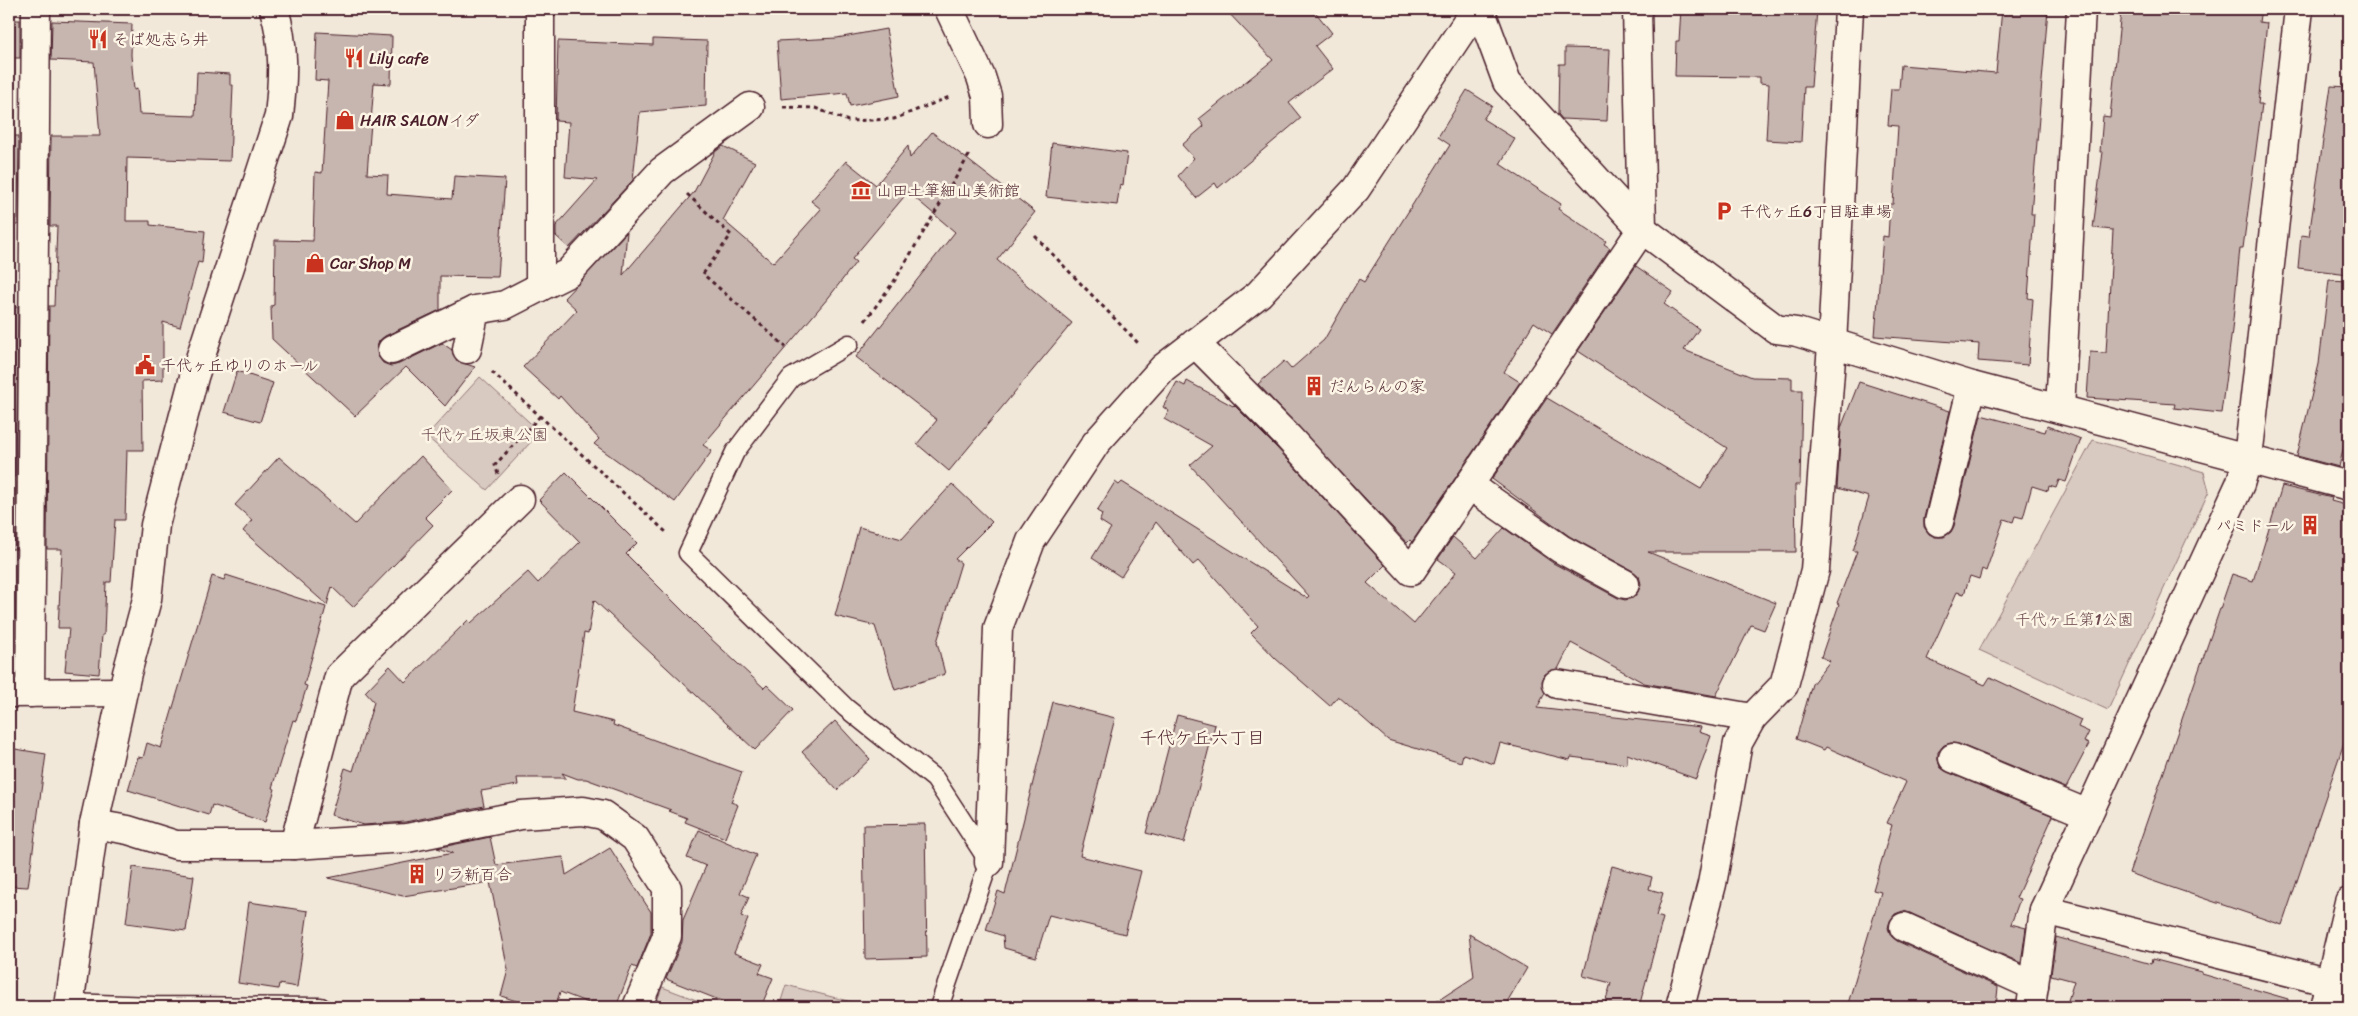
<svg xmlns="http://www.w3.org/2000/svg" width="2358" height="1016" font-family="Sriracha,'Klee One',sans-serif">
<rect width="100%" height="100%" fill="#f1e8da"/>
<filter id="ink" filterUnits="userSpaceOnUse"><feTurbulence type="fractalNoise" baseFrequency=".02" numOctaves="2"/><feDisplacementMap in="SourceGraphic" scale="10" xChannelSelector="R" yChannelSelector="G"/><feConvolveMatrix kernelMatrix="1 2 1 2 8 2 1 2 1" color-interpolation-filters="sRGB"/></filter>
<g filter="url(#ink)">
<g fill="#d8cac0" stroke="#917476">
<polygon points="480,377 540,432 487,490 426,436"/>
<polygon points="2093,440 2204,472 2209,491 2108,710 1979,650"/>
<polygon points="786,985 871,1007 779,1007"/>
<polygon points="662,987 715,1007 655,1007"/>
</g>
<g fill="#c7b6af" stroke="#4a1f2b">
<polygon points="1225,9 1313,9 1332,33 1315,46 1333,69 1289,103 1301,118 1218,188 1215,183 1196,198 1178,176 1194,158 1182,145 1204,126 1199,119 1273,60"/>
<polygon points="1681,9 1817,9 1811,87 1804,87 1801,142 1766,140 1769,84 1760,83 1760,77 1675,76 1676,41 1679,41"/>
<polygon points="2002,9 2048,9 2031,214 2034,214 2028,298 2033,299 2028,365 1978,361 1979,344 1875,336 1883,236 1888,237 1890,204 1893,204 1898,126 1888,125 1891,89 1899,89 1901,65 1996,73"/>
<polygon points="2126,9 2261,9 2259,22 2267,23 2258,104 2262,104 2243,248 2240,248 2232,330 2221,413 2174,408 2175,404 2087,398 2090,352 2106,353 2113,230 2093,228 2103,152 2100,152 2103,116 2110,117 2121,11 2126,12"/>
<rect x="9" y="20" width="11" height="38"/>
<polygon points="52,21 132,24 131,55 134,90 137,89 139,114 195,116 197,72 230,74 230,85 233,85 230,161 127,158 126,221 150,221 150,225 205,231 202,263 198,262 180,327 163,322 163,380 142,381 143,450 127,450 125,520 115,520 111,582 106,582 104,635 102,635 99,674 65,671 69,628 58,628 62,549 47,549 49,306 54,306 57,226 50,226 51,136 100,136 94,62 51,60"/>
<polygon points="886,29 899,96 850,106 847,93 781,99 777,41 837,38"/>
<polygon points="317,32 392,36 391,84 374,83 367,174 388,175 387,194 452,199 454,176 505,179 498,277 440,276 440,310 385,336 379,341 377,348 378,356 383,363 391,366 399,364 442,343 452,350 457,361 475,367 445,406 406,367 355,416 272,339 271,306 274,305 275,240 313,241 315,172 322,173 328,81 315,80"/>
<polygon points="653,39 707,41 706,106 640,112 633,180 569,248 556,236 556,226 597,180 565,177 569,122 556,121 558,41 653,45"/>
<polygon points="1565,48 1610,49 1607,121 1562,119 1558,114 1559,64 1565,64"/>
<polygon points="2331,86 2349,87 2349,274 2298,268 2301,235 2309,236"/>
<polygon points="1467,90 1492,106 1483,119 1515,139 1500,164 1561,204 1558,209 1606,241 1604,244 1610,248 1552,334 1534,322 1504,372 1520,382 1412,542 1410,540 1407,543 1258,384 1284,361 1291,369 1324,340 1359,279 1364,282 1450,145 1438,137"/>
<polygon points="932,132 1035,212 997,260 1072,323 949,471 917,444 937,420 856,357 955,232 908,192 852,259 856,262 829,297 703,445 712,451 675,502 594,444 599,439 560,396 558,399 523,367 577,310 564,298 627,232 623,275 694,192 715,152 723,146 755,162 723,220 773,263 821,209 811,201 846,161 876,185 908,146 910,158"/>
<polygon points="9,136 19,136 18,225 9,225"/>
<polygon points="1052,143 1127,153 1123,185 1120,184 1117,205 1046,197"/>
<polygon points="1636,266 1673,292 1664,304 1699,329 1684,350 1752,377 1792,378 1792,390 1802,390 1800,485 1795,485 1796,552 1648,552 1776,603 1764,630 1751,625 1716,696 1644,683 1571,643 1558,669 1545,674 1542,681 1545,693 1537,708 1701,727 1699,732 1711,736 1696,779 1627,754 1627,764 1571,757 1570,760 1500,743 1494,764 1463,754 1461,762 1388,740 1338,696 1330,706 1276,659 1251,633 1258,626 1199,560 1193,565 1156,522 1121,577 1092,558 1111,528 1100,521 1102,514 1097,511 1115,482 1119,485 1122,482 1307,598 1309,596 1190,465 1212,446 1164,419 1169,411 1163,407 1177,382 1185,386 1187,381 1233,406 1234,405 1277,448 1385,565 1367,583 1414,624 1456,572 1438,559 1453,537 1477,558 1504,528 1553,563 1618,598 1625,600 1633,598 1638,592 1641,584 1639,576 1633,571 1569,536 1492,479 1547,398 1701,489 1727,448 1578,351"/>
<polygon points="2329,280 2349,281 2349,425 2339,467 2297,456 2319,364"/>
<polygon points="9,307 18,307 16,549 9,549"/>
<polygon points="237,371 273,383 260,422 224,412"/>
<polygon points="1859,382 1950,411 1924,518 1924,527 1929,534 1935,537 1944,537 1951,532 1954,526 1981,415 2045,432 2047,426 2081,439 2066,482 2059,480 2056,488 2049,486 2048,491 2032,486 2023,518 2015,516 2013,522 2004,519 1986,571 1982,569 1979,579 1970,576 1964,594 1957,592 1927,659 1985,685 1990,677 2081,720 2078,727 2089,732 2084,742 2089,744 2066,788 1959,744 1951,743 1944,745 1938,752 1938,760 1940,767 1947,772 2053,816 2016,898 2020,899 2011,924 2026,928 2021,963 1910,913 1903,911 1895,914 1890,921 1888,928 1891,936 1897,941 1998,987 1996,1007 1847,1007 1881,892 1873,890 1892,825 1887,823 1906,782 1826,747 1824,750 1796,739 1812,684 1830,661 1821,657 1839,604 1837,603 1857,551 1853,551 1869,497 1837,488 1841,428"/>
<polygon points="421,456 452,490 425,517 433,525 353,607 332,587 327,605 243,531 252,520 235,505 279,457 355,524"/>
<polygon points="566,472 637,543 626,554 709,637 764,688 767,685 793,710 755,750 594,600 588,634 584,633 572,712 614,722 613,725 742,772 731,802 738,805 725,838 685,822 687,818 669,811 671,810 586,779 578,779 562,773 566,778 517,778 518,785 481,791 484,806 405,822 364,825 331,815 345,768 353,771 374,702 365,692 390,666 405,682 468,620 471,623 528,572 538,583 580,542 539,500"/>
<polygon points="952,484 992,522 955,559 961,563 937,642 945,674 895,690 875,626 835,616 859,527 902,539"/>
<polygon points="2282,486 2332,498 2331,501 2349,506 2349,728 2282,925 2129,873 2232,574 2253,581"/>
<polygon points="226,575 326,607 304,685 307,686 296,721 293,720 272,788 275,789 265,822 212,805 209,815 128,790 138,757 143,758 147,743 161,748 212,576 224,580"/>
<polygon points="1053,702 1115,718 1080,856 1141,871 1125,934 1049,915 1036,957 1004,948 1003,936 986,930 998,891 1005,894"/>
<polygon points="1177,715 1215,725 1184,843 1146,833"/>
<polygon points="835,721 870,759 837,790 802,752"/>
<polygon points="9,748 46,754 28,887 9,886"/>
<polygon points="925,824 927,957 865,959 863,825"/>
<polygon points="699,830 756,855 740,893 749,897 741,916 748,919 734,953 763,964 759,973 773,978 761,1007 737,1007 666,979 682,942 683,920 706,866 687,858"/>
<polygon points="490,837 496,865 563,857 566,875 610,848 651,912 651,933 637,968 632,966 616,1007 599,1007 560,992 555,1007 535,1007 501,996 508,970 490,882 403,896 328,878 453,853 437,848"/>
<polygon points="1612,866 1652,877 1649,889 1663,893 1656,916 1663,918 1639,1007 1604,1007 1611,983 1583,976"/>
<polygon points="133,867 194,876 186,931 126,923"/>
<polygon points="249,902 308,911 297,987 279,984 278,989 238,983"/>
<polygon points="1469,934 1527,968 1504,1007 1428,1007 1474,977"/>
<polygon points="2056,937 2151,964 2152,959 2202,972 2202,974 2288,999 2287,1007 2066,1007 2074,981 2051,975"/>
</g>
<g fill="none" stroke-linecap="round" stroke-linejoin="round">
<defs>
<g id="lane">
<polyline points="849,344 791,378 735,452 688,553 846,708 935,779 989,862 939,1007"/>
<polyline points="69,1003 154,1006 321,1007"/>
</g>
<g id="street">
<polyline points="949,9 981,77 987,96 988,124"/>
<polyline points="1480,9 1507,82 1642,229 1776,329 1797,332 1972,386 2349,486"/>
<polyline points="540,287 568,273 662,171 750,107"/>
<polyline points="1195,343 1288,437 1411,571 1642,229 1637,9"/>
<polyline points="467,349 475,310 505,305 540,287 540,9"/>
<polyline points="392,350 475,310"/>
<polyline points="2060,409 2081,9"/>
<polyline points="1469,485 1561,549 1625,584"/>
<polyline points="1939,522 1972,386"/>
<polyline points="1557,684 1752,718"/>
<polyline points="9,693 122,692"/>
<polyline points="30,693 36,9"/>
<polyline points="1953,758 2088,814"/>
<polyline points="94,824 128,830 176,845 294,845 407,838 521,815 583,811 603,815 635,838 667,888 667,936 637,1007"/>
<polyline points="294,845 339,676 520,499"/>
<polyline points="989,862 998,628 1031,541 1096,443 1163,368 1259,294 1356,189 1476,9"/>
<polyline points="2044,910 2330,982 2349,991"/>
<polyline points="1904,927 2034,986"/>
<polyline points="1680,1007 1712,884 1738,743 1752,718 1784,685 1815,570 1832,345 1849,9"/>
<polyline points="2031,1007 2044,910 2240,484 2248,458 2299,9"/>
</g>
<g id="secondary">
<path d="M69,1007l25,-183 33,-151 20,-74 8,-74 39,-148 85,-261c4,-37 6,-71 -5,-107"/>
<polyline points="2324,1007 2349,902"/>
</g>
</defs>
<use href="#lane" stroke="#4a1f2b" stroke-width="21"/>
<use href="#street" stroke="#4a1f2b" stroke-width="31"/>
<use href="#secondary" stroke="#4a1f2b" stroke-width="31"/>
<g stroke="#4a1f2b" stroke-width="3" stroke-dasharray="4 4" stroke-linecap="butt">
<polyline points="783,107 815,108 848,121 894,119 952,96"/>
<polyline points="687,194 731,235 703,274 786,347"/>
<polyline points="1035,236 1140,345"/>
<polyline points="865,321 895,280 971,152"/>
<polyline points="492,372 666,532"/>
<polyline points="498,474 495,465 540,416"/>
</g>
<use href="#lane" stroke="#fcf5e5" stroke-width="18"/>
<use href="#street" stroke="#fcf5e5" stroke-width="28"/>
<use href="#secondary" stroke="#fcf5e5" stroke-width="28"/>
</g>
</g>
<defs>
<symbol id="restaurant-bare" viewBox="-9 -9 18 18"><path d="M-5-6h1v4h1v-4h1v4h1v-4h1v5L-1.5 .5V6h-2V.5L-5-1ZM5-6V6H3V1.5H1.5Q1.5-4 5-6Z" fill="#c8321e" stroke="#fcf5e5" stroke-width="2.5" paint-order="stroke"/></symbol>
<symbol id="shop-bare" viewBox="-9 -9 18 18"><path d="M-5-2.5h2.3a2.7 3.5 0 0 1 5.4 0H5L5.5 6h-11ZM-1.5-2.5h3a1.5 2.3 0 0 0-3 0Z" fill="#c8321e" stroke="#fcf5e5" stroke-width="2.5" paint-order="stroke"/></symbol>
<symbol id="museum-bare" viewBox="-9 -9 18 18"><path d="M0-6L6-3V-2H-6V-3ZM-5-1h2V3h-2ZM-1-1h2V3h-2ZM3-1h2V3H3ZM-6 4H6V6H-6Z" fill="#c8321e" stroke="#fcf5e5" stroke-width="2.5" paint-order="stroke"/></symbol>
<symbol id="parking-bare" viewBox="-9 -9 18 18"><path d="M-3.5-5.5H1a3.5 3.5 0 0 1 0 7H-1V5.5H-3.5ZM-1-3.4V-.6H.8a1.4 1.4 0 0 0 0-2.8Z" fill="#c8321e" stroke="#fcf5e5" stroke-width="2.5" paint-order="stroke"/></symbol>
<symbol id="civic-bare" viewBox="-9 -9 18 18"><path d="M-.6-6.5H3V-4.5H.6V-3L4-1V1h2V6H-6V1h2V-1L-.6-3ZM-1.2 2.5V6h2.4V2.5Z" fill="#c8321e" stroke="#fcf5e5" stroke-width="2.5" paint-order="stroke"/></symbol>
<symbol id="building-bare" viewBox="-9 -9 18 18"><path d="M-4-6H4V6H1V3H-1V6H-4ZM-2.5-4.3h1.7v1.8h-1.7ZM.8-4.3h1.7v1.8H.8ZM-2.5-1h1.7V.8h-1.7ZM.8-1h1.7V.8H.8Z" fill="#c8321e" stroke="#fcf5e5" stroke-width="2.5" paint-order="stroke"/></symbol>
</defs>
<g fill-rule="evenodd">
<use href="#restaurant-bare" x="84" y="25" width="28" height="28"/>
<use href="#restaurant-bare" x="340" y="44" width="28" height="28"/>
<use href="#shop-bare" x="331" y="106" width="28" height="28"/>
<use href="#museum-bare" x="847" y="176" width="28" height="28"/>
<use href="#parking-bare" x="1710" y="197" width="28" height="28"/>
<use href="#shop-bare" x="301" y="249" width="28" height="28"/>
<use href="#civic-bare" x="131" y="351" width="28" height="28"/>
<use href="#building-bare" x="1300" y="372" width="28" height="28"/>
<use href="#building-bare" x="2296" y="511" width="28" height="28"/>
<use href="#building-bare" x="403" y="860" width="28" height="28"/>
</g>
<g text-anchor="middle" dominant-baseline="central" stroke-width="5" stroke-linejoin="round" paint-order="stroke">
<g font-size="16" fill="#4a1f2b" stroke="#fcf5e5" text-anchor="start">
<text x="113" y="39">そば処志ら井</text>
<text x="369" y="58">Lily cafe</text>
<text x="360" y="120">HAIR SALONイダ</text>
<text x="876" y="190">山田土筆細山美術館</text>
<text x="1739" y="211">千代ヶ丘6丁目駐車場</text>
<text x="330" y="263">Car Shop M</text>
<text x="160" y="365">千代ヶ丘ゆりのホール</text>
<text x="1329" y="386">だんらんの家</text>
<text x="2295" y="525" text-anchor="end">パミドール</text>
<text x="432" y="874">リラ新百合</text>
</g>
<g font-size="16" fill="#6e4a50" stroke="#fcf5e5">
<text x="484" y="434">千代ヶ丘坂東公園</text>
<text x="2074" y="619">千代ヶ丘第1公園</text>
</g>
<g font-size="18" fill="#4a1f2b" stroke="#fcf5e5">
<text x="1202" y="738">千代ケ丘六丁目</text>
</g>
</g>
<rect width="2358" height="1016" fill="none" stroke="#fcf5e5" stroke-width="30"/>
<rect x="15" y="15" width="2328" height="986" fill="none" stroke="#4a1f2b" stroke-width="2" filter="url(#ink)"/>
</svg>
